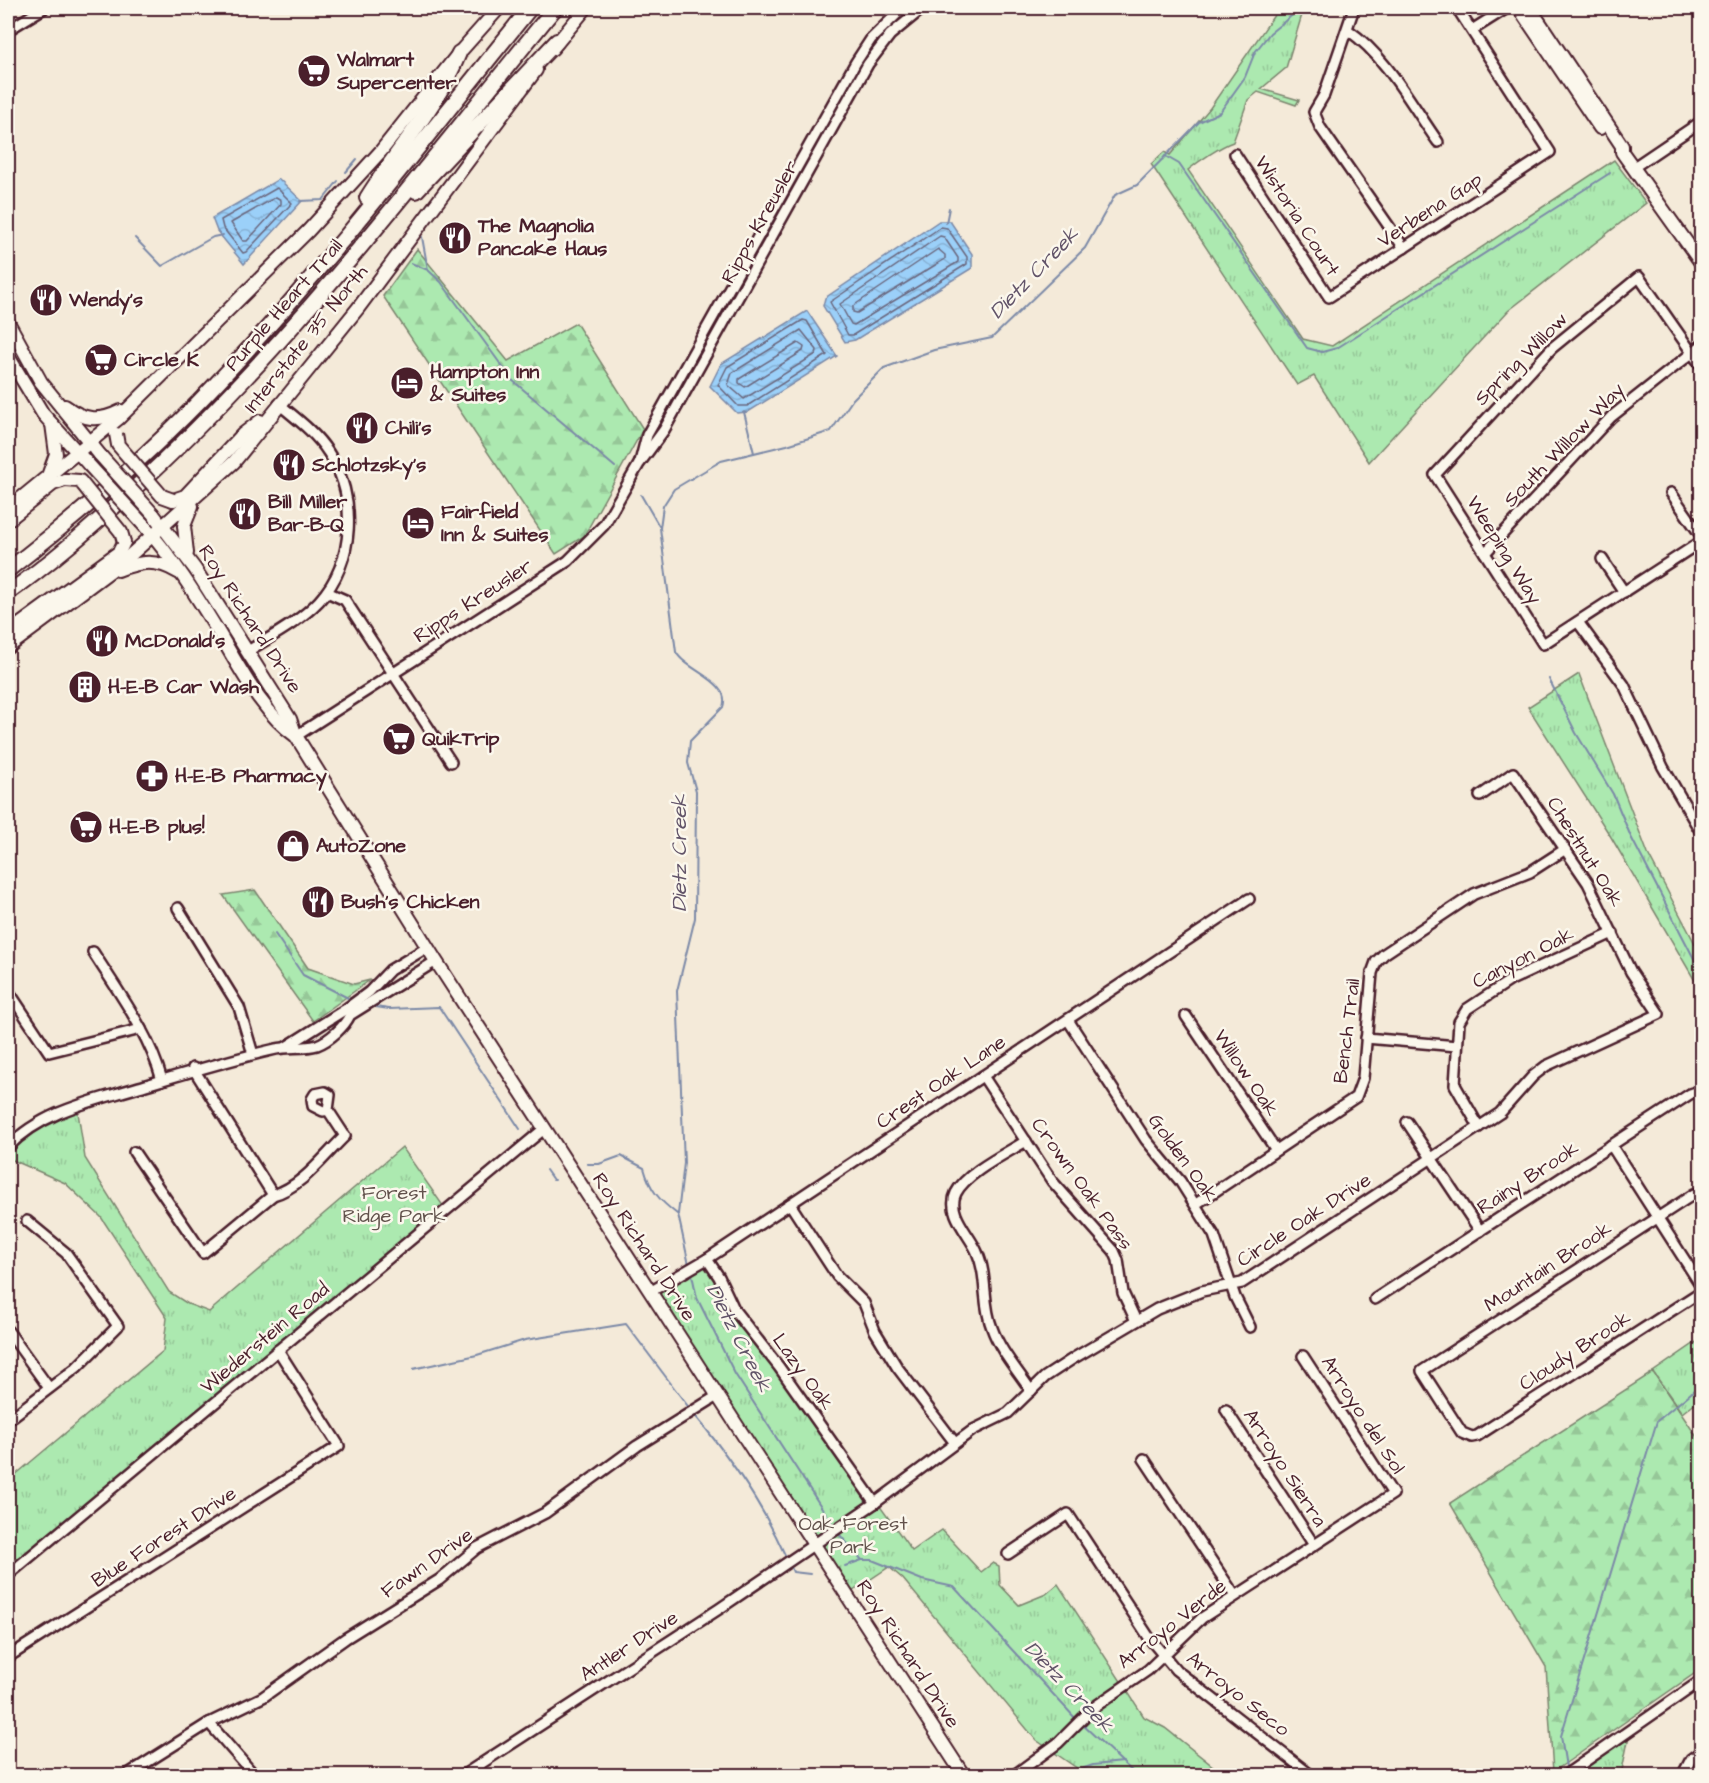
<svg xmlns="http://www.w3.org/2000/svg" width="1709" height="1783" font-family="'Architects Daughter',sans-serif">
<defs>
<pattern id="forest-firs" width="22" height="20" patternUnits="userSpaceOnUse" patternTransform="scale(1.5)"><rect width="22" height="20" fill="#ace9b0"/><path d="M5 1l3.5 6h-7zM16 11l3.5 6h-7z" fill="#96c798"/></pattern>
<pattern id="park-tufts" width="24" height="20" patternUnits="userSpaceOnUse" patternTransform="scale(1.5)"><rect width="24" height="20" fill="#ace9b0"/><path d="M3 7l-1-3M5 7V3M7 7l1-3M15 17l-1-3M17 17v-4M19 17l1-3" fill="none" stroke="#96c798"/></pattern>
<pattern id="water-waves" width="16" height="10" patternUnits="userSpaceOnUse" patternTransform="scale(1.5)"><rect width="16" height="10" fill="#9bd0f9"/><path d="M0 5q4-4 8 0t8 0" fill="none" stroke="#87b2d6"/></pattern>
</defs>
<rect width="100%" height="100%" fill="#f4ead9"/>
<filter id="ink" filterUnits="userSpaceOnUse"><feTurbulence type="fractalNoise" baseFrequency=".0167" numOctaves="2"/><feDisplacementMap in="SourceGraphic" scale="12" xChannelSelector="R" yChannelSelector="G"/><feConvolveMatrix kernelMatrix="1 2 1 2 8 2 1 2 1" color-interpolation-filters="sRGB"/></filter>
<g filter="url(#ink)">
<g fill="url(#forest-firs)" stroke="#7b846e" stroke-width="1.5">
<polygon points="417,249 508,361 576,323 643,429 584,536 556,554 383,296"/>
<polygon points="255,890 308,968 354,984 370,980 313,1021 223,895"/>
<polygon points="1653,1372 1701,1443 1701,1669 1553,1772 1546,1667 1450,1503"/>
</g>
<g fill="url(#park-tufts)" stroke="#7b846e" stroke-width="1.5">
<path d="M1279,8h25l-18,60 -25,21 38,11 -3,5 -38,-13 -10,8 -15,42c-12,4 -34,19 -45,28l115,169 29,7 282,-186 32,43 -138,108 -139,151 -55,-86 -17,9 -146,-221 13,-12 6,3 40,-47z"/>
<polygon points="1579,674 1648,854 1701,955 1701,991 1611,837 1528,707"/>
<polygon points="77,1106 85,1158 169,1292 188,1304 209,1312 402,1147 446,1210 8,1575 8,1481 163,1351 167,1318 101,1217 65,1183 8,1158 8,1147 13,1141"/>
<polygon points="707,1259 727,1293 912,1551 942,1530 981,1572 993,1563 999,1566 1000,1585 1019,1605 1046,1594 1058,1584 1144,1717 1165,1728 1224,1775 1087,1775 1036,1740 903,1579 889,1567 847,1595 650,1292"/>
<polygon points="1701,1339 1701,1398 1682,1413 1653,1372"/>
<polygon points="1630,1731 1621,1775 1562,1775"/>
</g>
<g fill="url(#water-waves)" stroke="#7b89a7" stroke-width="1.5">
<polygon points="279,179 302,201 244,264 217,231 212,218"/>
<polygon points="939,221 950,221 972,254 972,268 855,340 845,342 823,306 825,298"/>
<polygon points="807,311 837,356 748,412 737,413 710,386 721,364"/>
</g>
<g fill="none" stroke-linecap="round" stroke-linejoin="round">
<g stroke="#6a667d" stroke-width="1.5">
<polygon points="277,188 292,203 246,252 243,253 223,228 221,220"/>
<polygon points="276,197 281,200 281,204 247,241 243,241 231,223"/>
<polygon points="941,227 947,228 967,257 967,264 853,335 848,335 830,302"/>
<polygon points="940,236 944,237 958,258 958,262 854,325 851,324 840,304"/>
<polygon points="938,249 945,255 945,259 857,313 853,312 853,306"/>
<polygon points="803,320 807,321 827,355 747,406 738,406 718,385 727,367"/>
<polygon points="801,330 817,350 816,354 744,399 728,385 732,373"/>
<polygon points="798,343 804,347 803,351 745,387 739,383 739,379"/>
</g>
<g stroke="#7b89a7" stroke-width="2">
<polyline points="1165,156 1179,164 1307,348 1322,352 1337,348 1610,173"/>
<polyline points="346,172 357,159"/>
<polyline points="300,201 323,200 338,181"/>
<polyline points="946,223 949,208"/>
<polyline points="422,237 428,270"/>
<polyline points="135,238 162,266 213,237 223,235"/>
<polyline points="411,263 428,270 441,282 512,380 615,467"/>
<polyline points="744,412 754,453"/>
<polyline points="641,495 659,526"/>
<polyline points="1549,679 1576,733 1613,794 1631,837 1702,974"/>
<polyline points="275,934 303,975 352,1000"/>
<polyline points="369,1006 389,1009 439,1007 520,1129"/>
<path d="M587,1164h12l22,-8 23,12c6,22 15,32 33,46"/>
<polyline points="546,1170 553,1180 555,1180"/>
<path d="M689,1265l-11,-51 6,-51 -7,-172 18,-73 1,-127 -8,-28 2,-22 33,-34c9,-26 -37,-36 -47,-55l-16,-124 3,-22 11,-17 47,-28 66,-16 44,-14 22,-32 31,-31 50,-18 58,-12 93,-90 30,-53 22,-10 62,-63 21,-10 25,-35 10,-25 15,-19 25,-20 1,-5"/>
<polyline points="691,1270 697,1298 735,1374 835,1528"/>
<polyline points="413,1369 477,1355 525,1340 626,1324 690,1409"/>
<path d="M693,1413c36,43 69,91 92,142"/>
<polyline points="838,1533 862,1560 872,1560 922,1580 954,1587 1076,1719"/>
<polyline points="790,1565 793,1572 810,1574"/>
<polyline points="845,1566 862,1560"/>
<polyline points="1081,1723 1137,1776"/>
<polyline points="1566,1767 1561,1736 1657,1421 1691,1393 1702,1381"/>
<polyline points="1062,1776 1093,1765 1123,1762"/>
</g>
<defs>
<g id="minor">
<polyline points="1354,8 1324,95 1314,112 1320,127 1404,248"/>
<polyline points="8,30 44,8"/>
<path d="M1348,30c39,27 63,74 90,112"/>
<polyline points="1472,30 1507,8"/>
<polyline points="1235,154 1329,297 1550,152 1457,8"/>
<polyline points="1634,167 1702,121"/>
<polyline points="1702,367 1639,277 1552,348 1435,475 1543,644 1702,541"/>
<polyline points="640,462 647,435 856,62 871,39 903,8"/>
<polyline points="1671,493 1702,537"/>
<polyline points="1485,553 1611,417 1702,345"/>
<polyline points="1602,559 1624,592"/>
<polyline points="327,592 345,600 451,762"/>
<polyline points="1578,622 1624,685 1663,767 1702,834"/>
<path d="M248,651c24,-15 51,-29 71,-50 36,-39 39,-105 9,-149 -12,-19 -31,-33 -49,-48"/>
<polyline points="296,736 568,561 604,525 639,464 664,430 868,64 890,35 923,8"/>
<polyline points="178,908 239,1007 253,1054"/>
<path d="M93,952c26,41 56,81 69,128"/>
<polyline points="9,992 49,1052 141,1029"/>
<polyline points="1186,1016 1276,1150"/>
<polyline points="1068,1020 1146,1140 1180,1181 1214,1235 1235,1297 1250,1327"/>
<polyline points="1366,1038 1457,1046"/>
<polyline points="286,1047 346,1009 369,992 390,970 428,947"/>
<polyline points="193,1068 273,1195"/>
<polyline points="983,1076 1052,1181 1114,1251 1118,1260 1123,1293 1136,1321"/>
<polyline points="1407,1122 1480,1231"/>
<polyline points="1479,1127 1455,1085 1459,1022 1467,1009 1511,980 1613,933"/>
<path d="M1026,1141c-19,12 -60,32 -70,52 -10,20 14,42 21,59 11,24 5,52 15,76 8,23 26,43 39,63"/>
<polyline points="1611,1145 1702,1287"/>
<path d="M8,1147c34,-36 86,-46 131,-60 47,-14 89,-27 137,-38 13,-3 28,0 41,-4 13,-5 27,-18 33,-30l86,-54"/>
<path d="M134,1152l69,101 70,-58c29,-8 51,-39 72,-59l-17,-26 -5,1 -10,-5 -1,-7 3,-5 10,-2 5,3 -2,15"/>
<polyline points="1694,1194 1422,1371 1462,1433 1472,1437 1477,1436 1702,1291"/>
<polyline points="790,1204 837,1276 864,1303 875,1331 897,1367 955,1443"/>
<polyline points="1196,1204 1356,1097 1363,1078 1372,973 1376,962 1384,954 1474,894 1530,872 1564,850"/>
<polyline points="707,1259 719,1277 735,1311 779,1367 875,1503"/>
<polyline points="650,1292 707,1259 1249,899"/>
<polyline points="1375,1299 1690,1094 1702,1090"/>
<polyline points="8,1331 49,1388"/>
<polyline points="1226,1410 1314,1545"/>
<polyline points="8,1420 76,1368 118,1326 66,1253 27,1221"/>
<polyline points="1144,1459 1235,1596"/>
<polyline points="1008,1554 1068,1514 1150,1639 1176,1670 1312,1776"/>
<polyline points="8,1575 545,1128"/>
<polyline points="8,1657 339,1446 278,1350"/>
<polyline points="209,1723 255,1776"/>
<polyline points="125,1776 209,1723 263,1697 346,1638 439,1580 477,1548 545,1513 637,1446 717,1396"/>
<polyline points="462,1776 719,1609 875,1503 973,1430 1008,1413 1045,1377 1074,1358 1157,1309 1202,1291 1242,1283 1500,1113 1533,1076 1546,1066 1659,1014 1631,972 1588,883 1513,773 1480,796"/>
<polyline points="1013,1776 1058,1743 1093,1708 1148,1670 1202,1618 1393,1494 1303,1356"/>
<polyline points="1564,1776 1702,1680"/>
<polyline points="1682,1776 1691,1759 1702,1751"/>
</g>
<g id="major">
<polyline points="1519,8 1600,128"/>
<polyline points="1530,8 1622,146 1622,152 1702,264"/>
<polyline points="552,49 586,8"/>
<polyline points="8,322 41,382 100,455"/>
<polyline points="8,356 43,414 89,465"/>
<path d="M65,406c20,15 34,16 56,5"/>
<polyline points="48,476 56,454 52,424"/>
<polyline points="173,500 185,496 243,434 260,421"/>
<polyline points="8,509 119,418 308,231 381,151 459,53 499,8"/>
<polyline points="153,514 195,569 290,719 296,736 436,961 964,1776"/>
<polyline points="8,520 53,484 65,480"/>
<path d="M142,523c30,34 54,72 77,110 21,35 43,80 77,103"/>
<polyline points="187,553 184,526 192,506"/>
<path d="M118,570c23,-9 38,-11 60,2"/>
<polyline points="8,633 119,552 124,542"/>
<polyline points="8,647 125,560 234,462 359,307 536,70"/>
</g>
<g id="highway">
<polyline points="416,191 557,41"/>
<path d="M367,198c30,-49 70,-90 92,-145"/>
<path d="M8,570c72,-56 143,-117 206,-184 113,-119 213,-251 316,-378"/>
<path d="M8,593c42,-29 81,-64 119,-98 161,-145 291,-320 428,-487"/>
</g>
</defs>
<use href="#minor" stroke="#4a1f2b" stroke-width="14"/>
<use href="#major" stroke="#4a1f2b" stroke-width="16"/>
<use href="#highway" stroke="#4a1f2b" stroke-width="18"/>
<use href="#minor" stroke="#fbf7ec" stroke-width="9"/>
<use href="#major" stroke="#fbf7ec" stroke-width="12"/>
<use href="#highway" stroke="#fbf7ec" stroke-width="14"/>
<defs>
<g id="major-bridge">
<polyline points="116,434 118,445 162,496 173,500"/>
<polyline points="100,455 153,514"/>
<polyline points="89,465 142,523"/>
<polyline points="65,480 80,481 121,532 124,542"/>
</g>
</defs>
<use href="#major-bridge" stroke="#4a1f2b" stroke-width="16" stroke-linecap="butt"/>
<use href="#major-bridge" stroke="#fbf7ec" stroke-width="12"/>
</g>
</g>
<defs>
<symbol id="supermarket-disc" viewBox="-11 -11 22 22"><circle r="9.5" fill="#4a1f2b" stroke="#fbf7ec"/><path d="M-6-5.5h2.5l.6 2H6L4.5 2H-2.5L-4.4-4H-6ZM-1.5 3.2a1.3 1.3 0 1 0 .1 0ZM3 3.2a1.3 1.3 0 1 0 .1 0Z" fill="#fff"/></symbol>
<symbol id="restaurant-disc" viewBox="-11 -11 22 22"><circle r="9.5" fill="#4a1f2b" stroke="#fbf7ec"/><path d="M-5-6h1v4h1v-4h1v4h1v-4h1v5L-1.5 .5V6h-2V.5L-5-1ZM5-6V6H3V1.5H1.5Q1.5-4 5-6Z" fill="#fff"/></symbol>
<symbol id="hotel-disc" viewBox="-11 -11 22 22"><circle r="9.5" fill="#4a1f2b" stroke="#fbf7ec"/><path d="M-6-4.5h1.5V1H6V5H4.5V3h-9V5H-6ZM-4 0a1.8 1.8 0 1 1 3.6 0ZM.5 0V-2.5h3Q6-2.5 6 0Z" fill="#fff"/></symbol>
<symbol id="building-disc" viewBox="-11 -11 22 22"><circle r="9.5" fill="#4a1f2b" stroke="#fbf7ec"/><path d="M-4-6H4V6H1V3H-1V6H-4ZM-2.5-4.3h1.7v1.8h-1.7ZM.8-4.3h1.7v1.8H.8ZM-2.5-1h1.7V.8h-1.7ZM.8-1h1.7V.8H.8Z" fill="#fff"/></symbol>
<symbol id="pharmacy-disc" viewBox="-11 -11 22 22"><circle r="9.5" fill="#4a1f2b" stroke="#fbf7ec"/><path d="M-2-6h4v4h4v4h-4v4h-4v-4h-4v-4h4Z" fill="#fff"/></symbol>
<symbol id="shop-disc" viewBox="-11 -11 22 22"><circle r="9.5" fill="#4a1f2b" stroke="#fbf7ec"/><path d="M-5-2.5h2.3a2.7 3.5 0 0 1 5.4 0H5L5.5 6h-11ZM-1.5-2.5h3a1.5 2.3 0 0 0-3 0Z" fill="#fff"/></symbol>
</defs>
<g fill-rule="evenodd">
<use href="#supermarket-disc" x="295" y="52" width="38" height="38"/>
<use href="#restaurant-disc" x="436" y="219" width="38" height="38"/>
<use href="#restaurant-disc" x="27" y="281" width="38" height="38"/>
<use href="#supermarket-disc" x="82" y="341" width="38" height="38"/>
<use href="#hotel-disc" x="388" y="364" width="38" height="38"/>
<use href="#restaurant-disc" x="343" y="409" width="38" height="38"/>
<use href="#restaurant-disc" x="270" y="446" width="38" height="38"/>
<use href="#restaurant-disc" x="226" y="495" width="38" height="38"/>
<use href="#hotel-disc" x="399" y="504" width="38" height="38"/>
<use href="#restaurant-disc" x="83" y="622" width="38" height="38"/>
<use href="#building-disc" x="66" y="668" width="38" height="38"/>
<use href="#supermarket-disc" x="380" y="720" width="38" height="38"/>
<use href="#pharmacy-disc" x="133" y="757" width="38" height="38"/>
<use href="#supermarket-disc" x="67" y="808" width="38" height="38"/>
<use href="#shop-disc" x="274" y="827" width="38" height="38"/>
<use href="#restaurant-disc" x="299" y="883" width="38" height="38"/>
</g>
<g text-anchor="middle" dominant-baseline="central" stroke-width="5" stroke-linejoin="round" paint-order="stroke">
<g font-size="20" font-weight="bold" fill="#4a1f2b" stroke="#fbf7ec" text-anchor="start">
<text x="337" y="60">Walmart<tspan x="337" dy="23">Supercenter</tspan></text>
<text x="478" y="226">The Magnolia<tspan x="478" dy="23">Pancake Haus</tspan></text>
<text x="69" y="300">Wendy's</text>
<text x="124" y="360">Circle K</text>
<text x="430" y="372">Hampton Inn<tspan x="430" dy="23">&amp; Suites</tspan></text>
<text x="385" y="428">Chili's</text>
<text x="312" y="465">Schlotzsky's</text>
<text x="268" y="502">Bill Miller<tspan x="268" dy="23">Bar-B-Q</tspan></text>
<text x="441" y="512">Fairfield<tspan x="441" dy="23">Inn &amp; Suites</tspan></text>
<text x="125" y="641">McDonald's</text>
<text x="108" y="687">H-E-B Car Wash</text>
<text x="422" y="739">QuikTrip</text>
<text x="175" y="776">H-E-B Pharmacy</text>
<text x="109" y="827">H-E-B plus!</text>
<text x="316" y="846">AutoZone</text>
<text x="341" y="902">Bush's Chicken</text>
</g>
<g font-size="20" fill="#4a1f2b" stroke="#fbf7ec">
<text transform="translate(1430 210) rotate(-33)">Verbena Gap</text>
<text transform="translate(1297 216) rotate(57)">Wistoria Court</text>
<text transform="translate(760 222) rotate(-61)">Ripps Kreusler</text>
<text transform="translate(284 305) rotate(-49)">Purple Heart Trail</text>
<text transform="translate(306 339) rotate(-51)">Interstate 35 North</text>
<text transform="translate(1521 359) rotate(-45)">Spring Willow</text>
<text transform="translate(1564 445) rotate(-46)">South Willow Way</text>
<text transform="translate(1504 550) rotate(58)">Weeping Way</text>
<text transform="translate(473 601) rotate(-33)">Ripps Kreusler</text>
<text transform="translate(250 619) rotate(57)">Roy Richard Drive</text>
<text transform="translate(1585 852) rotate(58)">Chestnut Oak</text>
<text transform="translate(1523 958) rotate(-27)">Canyon Oak</text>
<text transform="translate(1347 1031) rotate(-83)">Bench Trail</text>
<text transform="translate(1246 1073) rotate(56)">Willow Oak</text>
<text transform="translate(941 1082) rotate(-34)">Crest Oak Lane</text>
<text transform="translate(1183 1158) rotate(54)">Golden Oak</text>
<text transform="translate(1528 1178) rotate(-33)">Rainy Brook</text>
<text transform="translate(1082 1184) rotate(54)">Crown Oak Pass</text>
<text transform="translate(1304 1220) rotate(-33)">Circle Oak Drive</text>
<text transform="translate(644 1247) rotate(57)">Roy Richard Drive</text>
<text transform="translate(1548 1267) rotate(-33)">Mountain Brook</text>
<text transform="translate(265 1338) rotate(-40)">Wiederstein Road</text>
<text transform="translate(1575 1351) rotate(-33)">Cloudy Brook</text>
<text transform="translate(803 1372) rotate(54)">Lazy Oak</text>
<text transform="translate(1363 1415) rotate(57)">Arroyo del Sol</text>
<text transform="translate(1285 1468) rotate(57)">Arroyo Sierra</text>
<text transform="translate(164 1537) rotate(-33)">Blue Forest Drive</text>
<text transform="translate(427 1563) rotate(-35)">Fawn Drive</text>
<text transform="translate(1172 1624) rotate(-38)">Arroyo Verde</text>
<text transform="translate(629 1646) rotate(-33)">Antler Drive</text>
<text transform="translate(908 1654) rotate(57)">Roy Richard Drive</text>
<text transform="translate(1238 1694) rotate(38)">Arroyo Seco</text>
</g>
<g font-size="20" fill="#62524c" stroke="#fbf7ec">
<text x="394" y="1193">Forest<tspan x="394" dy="23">Ridge Park</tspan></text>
<text x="853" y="1524">Oak Forest<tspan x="853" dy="23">Park</tspan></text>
</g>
<g font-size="21" font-style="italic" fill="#625469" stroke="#fbf7ec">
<text transform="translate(1034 273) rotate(-46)">Dietz Creek</text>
<text transform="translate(679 853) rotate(-90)">Dietz Creek</text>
<text transform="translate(739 1338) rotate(63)">Dietz Creek</text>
<text transform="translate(1069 1687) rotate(46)">Dietz Creek</text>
</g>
</g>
<rect width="1709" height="1783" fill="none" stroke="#fbf7ec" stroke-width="30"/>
<rect x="15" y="15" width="1679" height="1753" fill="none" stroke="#4a1f2b" stroke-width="2" filter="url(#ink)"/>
</svg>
